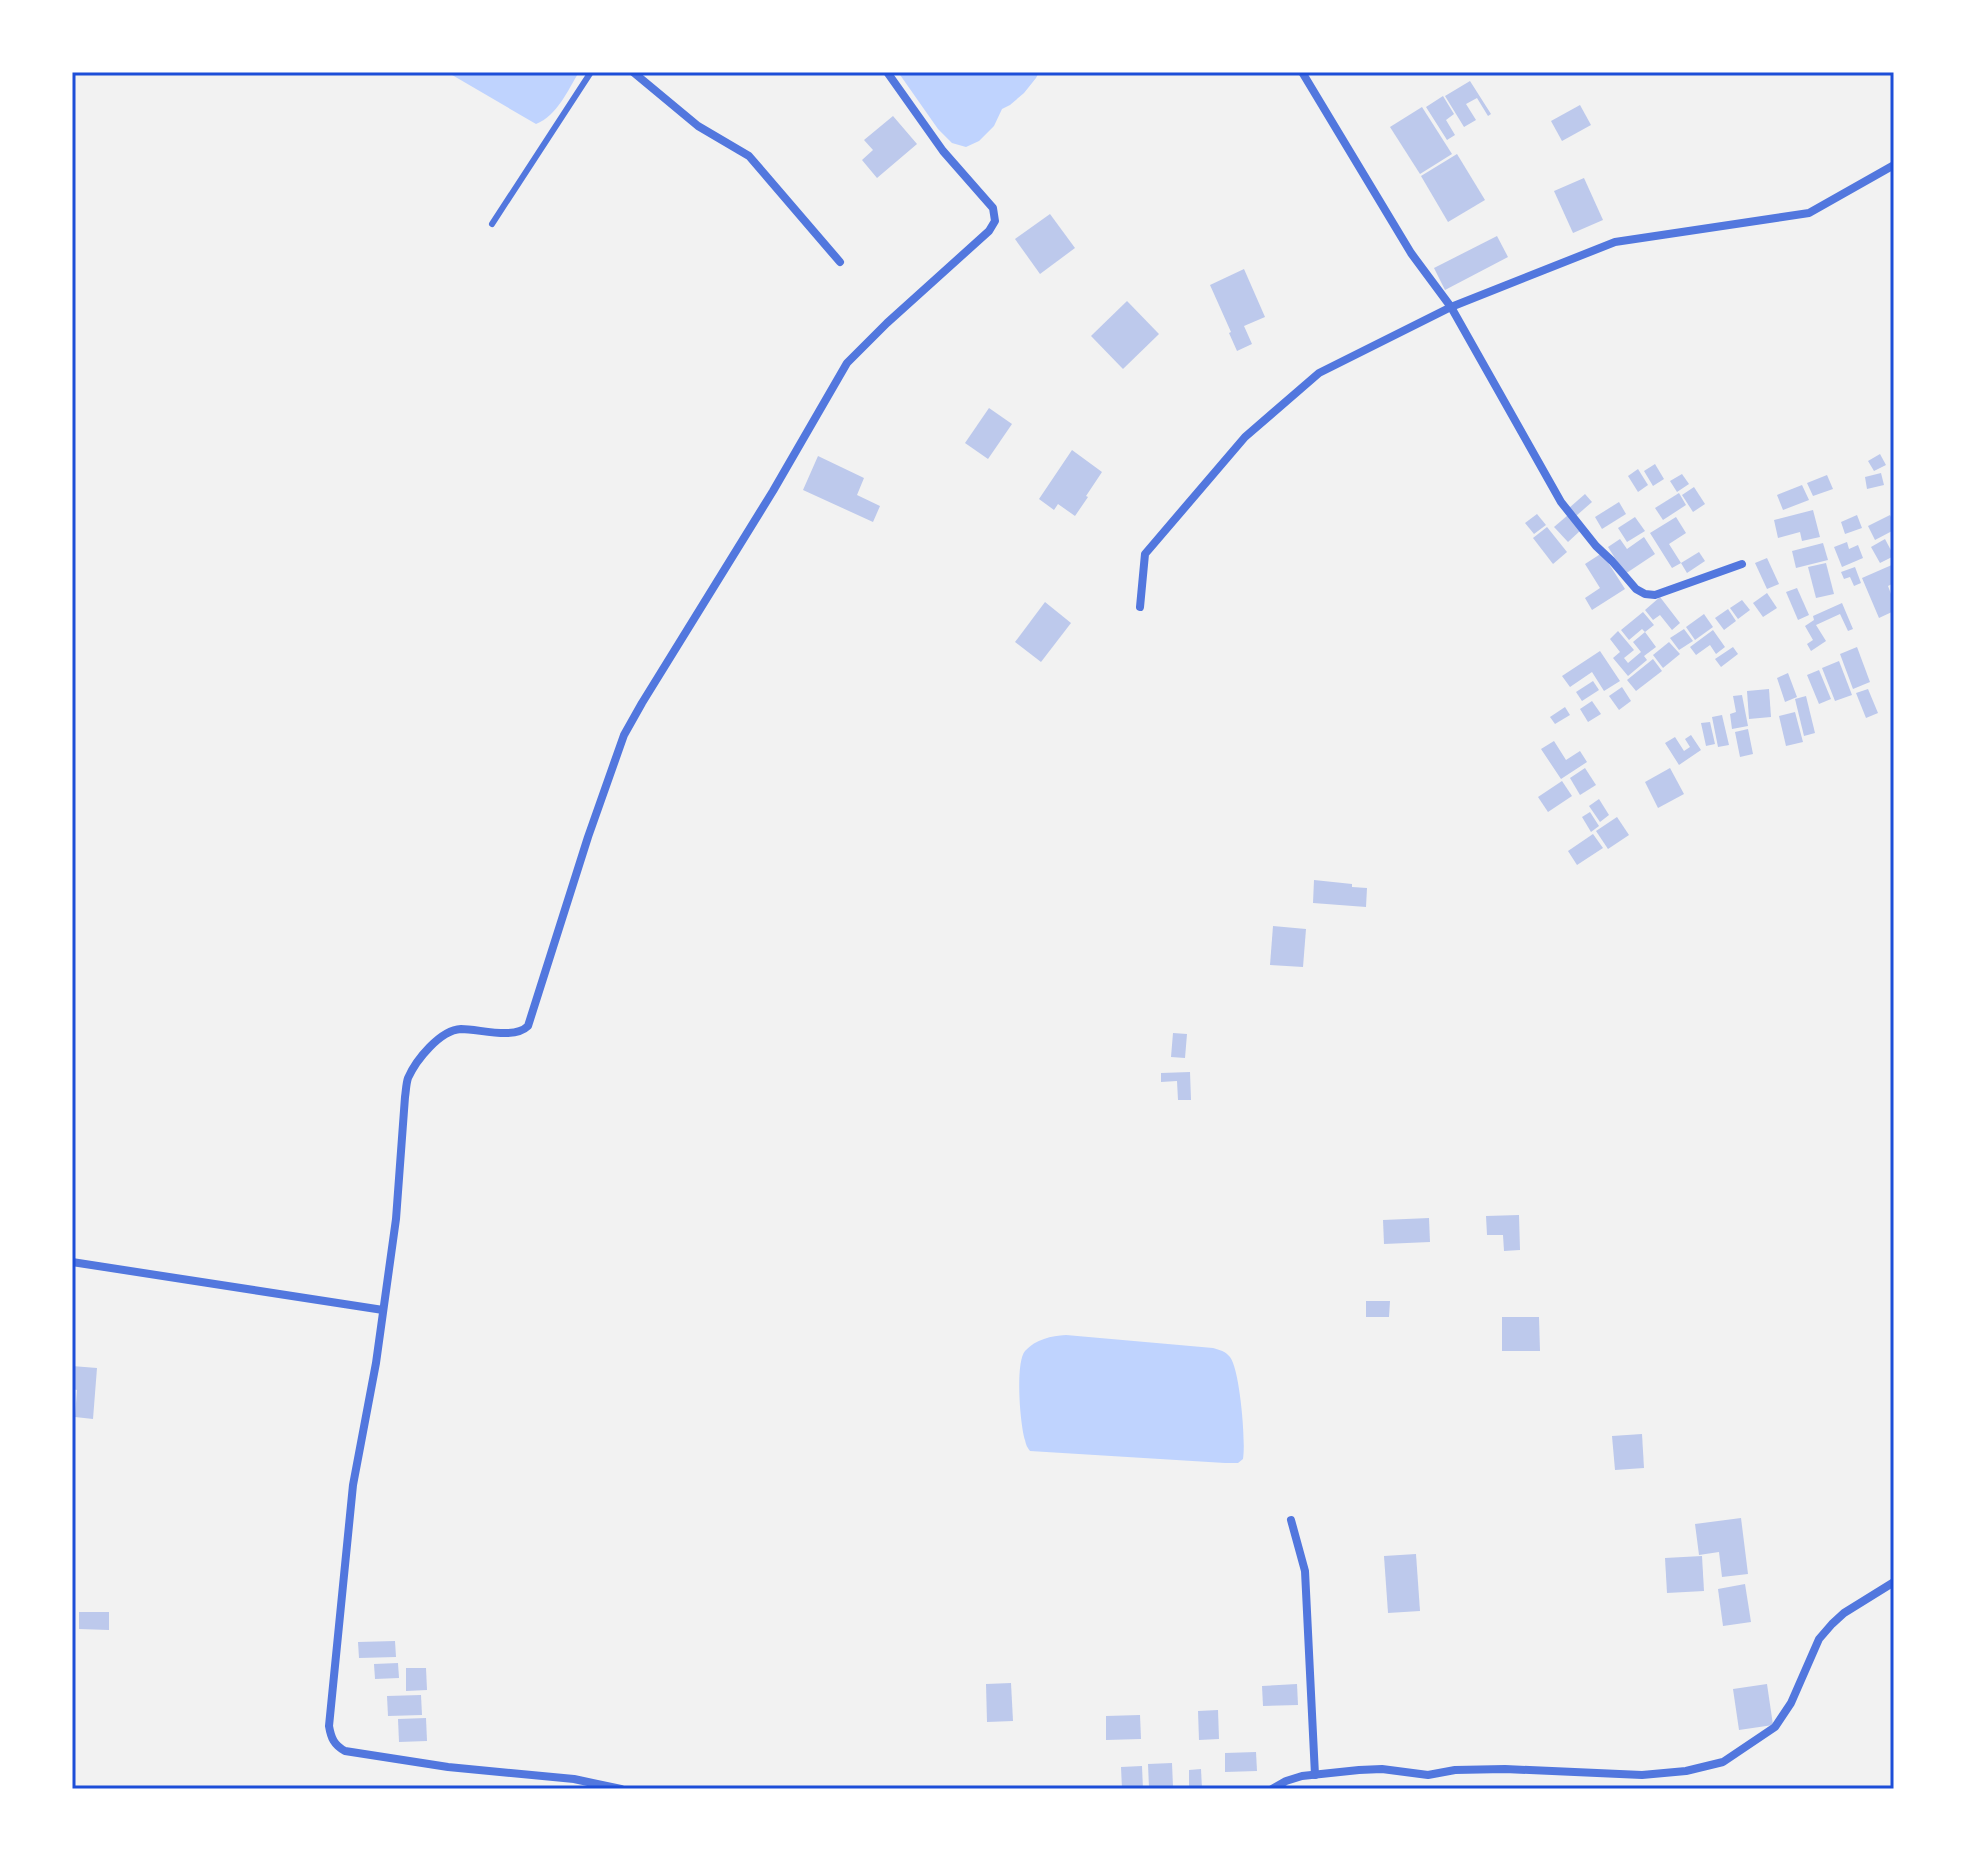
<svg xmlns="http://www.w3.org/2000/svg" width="1966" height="1861" font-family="'Open Sans',sans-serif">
<rect width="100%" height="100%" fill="#f2f2f2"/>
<g fill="#bfd3fe">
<path d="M447,72h132c-11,18 -22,44 -43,52z"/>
<polygon points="898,72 1039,72 1036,78 1024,93 1010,105 1002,109 994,126 979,141 966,147 952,143 938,129"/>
<path d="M1066,1335l147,13c7,2 12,3 17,9 10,13 16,85 13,102l-5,4h-13l-195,-12c-3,-4 -4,-6 -5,-11 -5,-16 -10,-77 0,-89 11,-12 26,-15 41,-16z"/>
</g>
<g fill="#bdc9ec">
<polygon points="1470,81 1491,114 1488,116 1477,98 1466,104 1476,120 1464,127 1445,96"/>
<polygon points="1443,96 1454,114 1446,120 1455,135 1447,140 1426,107"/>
<polygon points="1580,105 1591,125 1562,141 1551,121"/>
<polygon points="1422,107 1452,154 1420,174 1390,127"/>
<polygon points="893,116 917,144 877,178 862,160 873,150 864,140"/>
<polygon points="1457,154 1485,200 1448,222 1421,176"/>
<polygon points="1584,178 1603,220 1573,233 1554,191"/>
<polygon points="1050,214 1075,248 1040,274 1015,239"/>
<polygon points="1497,236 1508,257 1445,290 1434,268"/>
<polygon points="1244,269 1265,317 1244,326 1252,344 1237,351 1229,333 1231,332 1210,285"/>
<polygon points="1127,301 1159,334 1123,369 1091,336"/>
<polygon points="989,408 1012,424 988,459 965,443"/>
<polygon points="1072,450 1102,472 1086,496 1088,497 1075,516 1058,504 1054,510 1039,499"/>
<polygon points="1880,454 1886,465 1874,471 1868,461"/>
<polygon points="818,456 864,478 857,495 880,506 873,522 803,490"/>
<polygon points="1655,464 1664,479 1653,486 1644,471"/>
<polygon points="1638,469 1648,485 1638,492 1628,476"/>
<polygon points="1881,473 1884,485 1867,489 1865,477"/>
<polygon points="1682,474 1689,484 1677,492 1670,481"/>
<polygon points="1827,475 1833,489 1813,496 1807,483"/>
<polygon points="1802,485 1809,500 1783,510 1777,495"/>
<polygon points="1694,487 1705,504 1693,512 1682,495"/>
<polygon points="1679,493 1686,505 1663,520 1655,508"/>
<polygon points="1585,494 1592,502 1576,516 1569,508"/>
<polygon points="1619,502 1626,514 1602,529 1595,517"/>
<polygon points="1813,510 1820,537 1802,541 1800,532 1778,538 1774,520"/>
<polygon points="1537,514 1546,525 1534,534 1525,523"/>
<polygon points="1568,515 1581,530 1568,542 1554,527"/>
<polygon points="1857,515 1862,528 1845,534 1841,522"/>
<polygon points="1890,515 1894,523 1894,530 1875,540 1868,526"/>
<polygon points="1635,517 1645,531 1627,542 1618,528"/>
<polygon points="1676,517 1686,533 1669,544 1681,563 1672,568 1650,533"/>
<polygon points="1547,527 1567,552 1553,564 1533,538"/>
<polygon points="1644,537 1655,554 1625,574 1608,547 1620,539 1627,549"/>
<polygon points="1885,539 1894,556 1880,563 1871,547"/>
<polygon points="1847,542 1849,549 1858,545 1863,558 1842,567 1834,547"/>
<polygon points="1823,543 1828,560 1796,568 1792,551"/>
<polygon points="1699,552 1705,561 1687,573 1681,563"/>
<polygon points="1602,553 1625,589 1592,610 1585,598 1600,588 1585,564"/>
<polygon points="1767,558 1779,584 1767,589 1755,563"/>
<polygon points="1826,563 1834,594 1816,598 1808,567"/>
<polygon points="1894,564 1894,583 1888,586 1891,594 1894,593 1894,611 1879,618 1862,578"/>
<polygon points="1855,567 1861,583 1854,586 1850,577 1844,579 1841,572"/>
<polygon points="1797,588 1809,615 1798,620 1786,592"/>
<polygon points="1767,593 1777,608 1763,617 1753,603"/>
<polygon points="1660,597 1680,623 1672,630 1660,615 1653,620 1645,610"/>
<polygon points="1742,600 1750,610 1738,619 1730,608"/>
<polygon points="1045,602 1071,623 1041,662 1015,642"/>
<polygon points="1842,603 1853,629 1848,631 1840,614 1816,625 1826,641 1811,651 1807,644 1813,640 1805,626 1814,620 1813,616"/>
<polygon points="1728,609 1736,621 1724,630 1715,618"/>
<polygon points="1643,612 1654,625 1645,632 1642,629 1629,640 1621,630"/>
<polygon points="1704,614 1713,627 1695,640 1686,627"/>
<polygon points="1684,629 1693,641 1679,650 1670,638"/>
<polygon points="1713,630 1725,647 1716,654 1710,645 1696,655 1690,647"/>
<polygon points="1618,631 1634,650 1624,658 1628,663 1641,652 1633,642 1645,632 1656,647 1644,656 1647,660 1628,676 1613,658 1620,652 1610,639"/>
<polygon points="1669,642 1680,654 1663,668 1653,655"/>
<polygon points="1733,647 1738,654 1721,667 1715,659"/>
<polygon points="1857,647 1870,682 1853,689 1840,654"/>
<polygon points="1600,651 1620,681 1604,691 1592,672 1570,687 1562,676"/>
<polygon points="1653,659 1662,671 1636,691 1627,680"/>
<polygon points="1839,661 1852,695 1835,701 1822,668"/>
<polygon points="1819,670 1831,699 1819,704 1807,675"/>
<polygon points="1788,673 1797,697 1785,702 1777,678"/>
<polygon points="1593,681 1599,690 1582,701 1576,692"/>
<polygon points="1622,687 1631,701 1619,710 1609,696"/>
<polygon points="1769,689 1771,717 1749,719 1747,691"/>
<polygon points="1868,689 1878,713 1866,718 1856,693"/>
<polygon points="1742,695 1748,726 1732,729 1730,714 1736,712 1733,696"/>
<polygon points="1806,696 1815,733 1804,736 1795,699"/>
<polygon points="1592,701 1601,714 1588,722 1580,709"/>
<polygon points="1565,707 1570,715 1555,724 1550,717"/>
<polygon points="1795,712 1803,742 1786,746 1779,716"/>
<polygon points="1722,715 1729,745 1718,747 1712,717"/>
<polygon points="1710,722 1715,744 1706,746 1701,723"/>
<polygon points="1748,729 1753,754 1740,757 1735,732"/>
<polygon points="1691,735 1701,750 1679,765 1665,743 1675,737 1684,751 1690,747 1685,739"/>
<polygon points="1554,741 1566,760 1580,751 1587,762 1561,779 1541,749"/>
<polygon points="1585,768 1596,785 1580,795 1570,778"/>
<polygon points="1670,768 1684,794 1658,808 1645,782"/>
<polygon points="1562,781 1572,796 1548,812 1538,797"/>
<polygon points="1599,799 1609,815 1600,822 1589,806"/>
<polygon points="1590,812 1599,826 1591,832 1582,817"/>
<polygon points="1617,817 1629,835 1608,849 1596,831"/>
<polygon points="1593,834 1603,848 1577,865 1568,851"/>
<polygon points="1314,880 1352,884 1352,887 1367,888 1366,907 1313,903"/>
<polygon points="1273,926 1306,929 1303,967 1270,965"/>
<polygon points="1173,1033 1187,1034 1185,1058 1171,1057"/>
<polygon points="1190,1072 1191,1100 1178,1100 1177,1081 1161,1082 1161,1073"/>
<polygon points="1519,1215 1520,1250 1504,1251 1503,1235 1487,1235 1486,1216"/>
<polygon points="1429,1218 1430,1242 1384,1244 1383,1220"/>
<polygon points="1366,1301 1390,1301 1389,1317 1366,1317"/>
<polygon points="1502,1317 1539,1317 1540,1351 1502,1351"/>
<polygon points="72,1366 97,1368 93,1419 75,1417 77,1390 72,1389"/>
<polygon points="1642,1434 1644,1468 1615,1470 1612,1436"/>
<polygon points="1741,1518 1748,1574 1722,1577 1719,1552 1699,1555 1695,1524"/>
<polygon points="1416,1554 1420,1611 1388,1613 1384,1556"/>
<polygon points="1702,1556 1704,1591 1667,1593 1665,1558"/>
<polygon points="1745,1584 1751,1622 1723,1626 1718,1589"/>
<polygon points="79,1612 109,1612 109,1630 79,1629"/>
<polygon points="395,1641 396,1657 359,1658 358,1642"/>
<polygon points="398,1663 399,1678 375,1679 374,1664"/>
<polygon points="406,1668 426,1668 427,1690 406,1691"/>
<polygon points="1011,1683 1013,1721 987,1722 986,1684"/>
<polygon points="1297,1684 1298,1705 1263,1706 1262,1686"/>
<polygon points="1767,1684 1773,1725 1739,1730 1733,1689"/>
<polygon points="421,1695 422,1715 388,1716 387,1696"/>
<polygon points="1218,1710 1219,1739 1199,1740 1198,1711"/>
<polygon points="1140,1715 1141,1739 1106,1740 1106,1716"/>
<polygon points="426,1718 427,1741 399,1742 398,1719"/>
<polygon points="1256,1752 1257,1771 1225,1772 1225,1753"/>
<polygon points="1172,1763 1173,1787 1149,1788 1148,1764"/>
<polygon points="1142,1766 1143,1789 1122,1789 1121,1767"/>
<polygon points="1201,1769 1202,1789 1189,1789 1189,1770"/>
</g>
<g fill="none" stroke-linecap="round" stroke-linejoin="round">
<polyline stroke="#5277de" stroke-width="6" points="492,224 591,72"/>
<g stroke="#5277de" stroke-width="8">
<polyline points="633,72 698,126 749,156 840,262"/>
<polyline points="1302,72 1411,253 1451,307 1561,502 1596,546 1612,561 1636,589 1645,594 1655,595 1742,564"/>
<polyline points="1140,607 1145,554 1245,437 1319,373 1451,307 1615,242 1809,213 1894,165"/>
<polyline points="72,1262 383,1310"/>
<polyline points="1291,1520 1305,1571 1315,1775"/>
<path d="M621,1789l-47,-10 -126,-12 -103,-16c-11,-6 -14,-13 -16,-25l24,-241 23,-122 20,-144 9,-122c1,-6 1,-13 3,-19 8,-18 32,-48 53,-49 19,0 53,11 67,-3l60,-189 36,-102 18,-32 131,-212 74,-128 40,-40 102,-92 6,-10 -2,-13 -50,-57 -56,-79"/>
<polyline points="1272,1789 1286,1781 1302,1776 1359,1770 1382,1769 1428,1775 1455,1770 1505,1769 1642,1775 1686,1771 1723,1762 1775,1727 1791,1703 1819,1639 1832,1624 1844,1613 1894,1582"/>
</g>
</g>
<rect width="1966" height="1861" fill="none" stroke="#ffffff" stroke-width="148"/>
<rect x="74" y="74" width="1818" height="1713" fill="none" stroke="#1d4ed8" stroke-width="3"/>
</svg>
